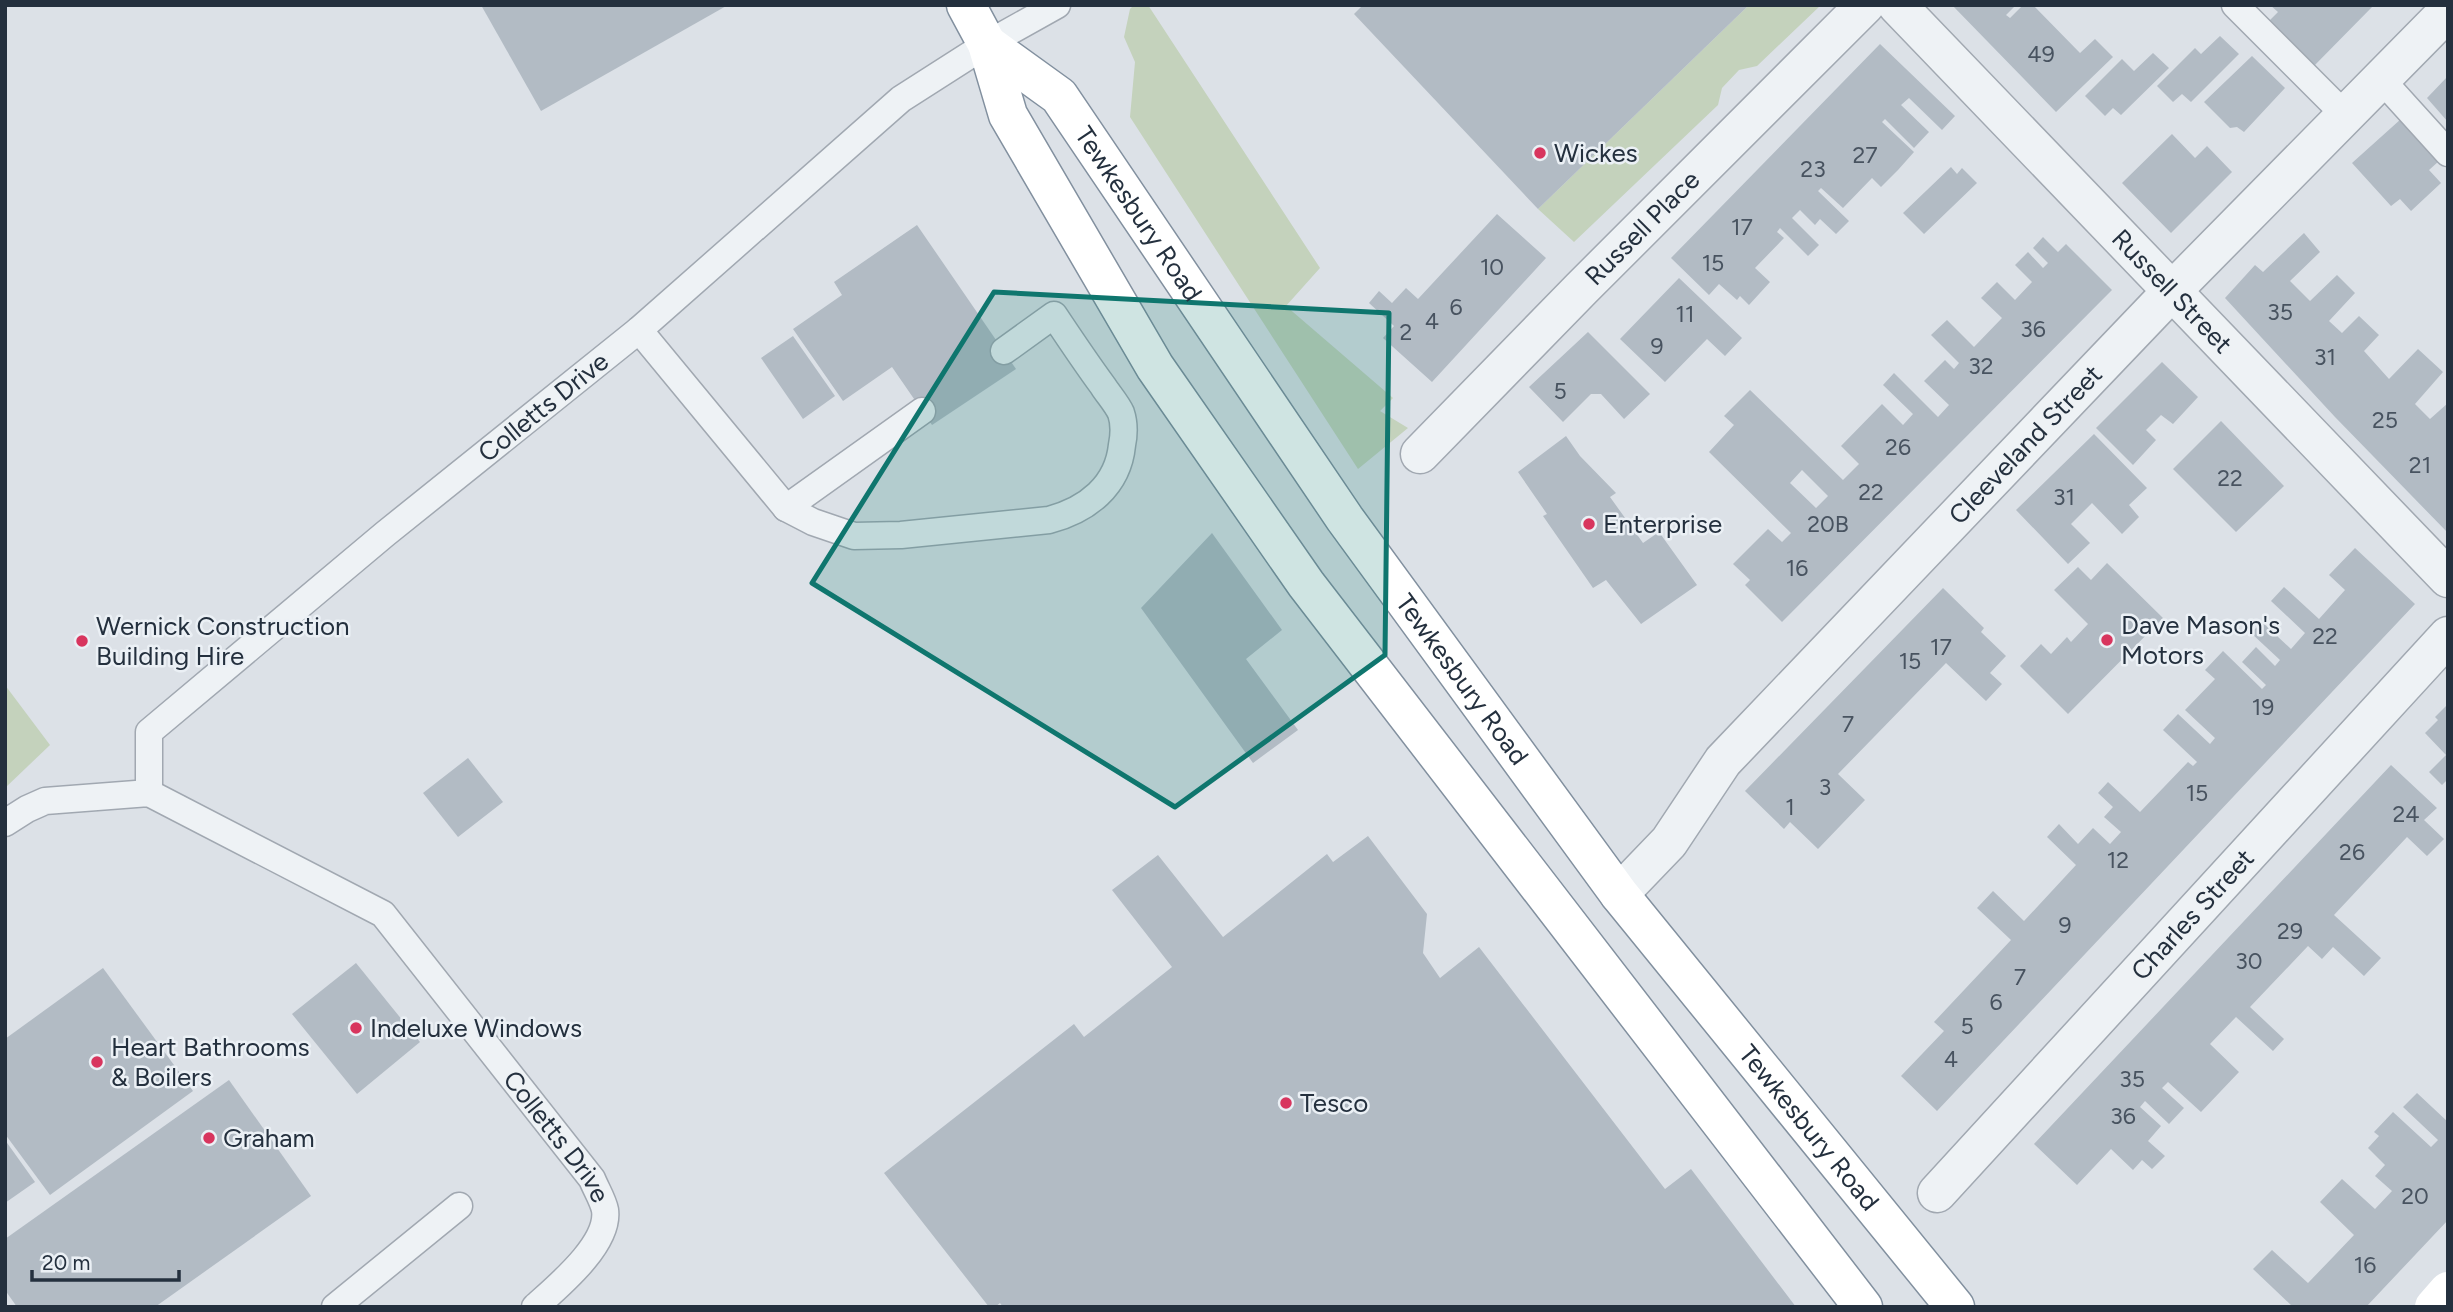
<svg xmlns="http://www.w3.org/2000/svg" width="2453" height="1312" font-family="Figtree,sans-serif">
<rect width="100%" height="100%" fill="#dce1e7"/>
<g fill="#c4d2bc">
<polygon points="1134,5 1148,5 1320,268 1286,306 1393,398 1380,411 1408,428 1358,469 1130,117 1135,62 1124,37 1130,9"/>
<polygon points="1749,5 1821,5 1757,66 1739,70 1722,88 1718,105 1574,242 1538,209"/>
<polygon points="5,685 50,745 5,788"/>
</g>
<g fill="#b2bbc4" fill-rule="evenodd">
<polygon points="481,5 728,5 541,111"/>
<polygon points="1363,5 1749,5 1538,209 1354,14"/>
<polygon points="1952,5 2016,5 2006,15 2010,18 2023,5 2033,5 2080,53 2095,39 2113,57 2056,112"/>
<polygon points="2270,5 2374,5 2312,68 2267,23 2278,12"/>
<polygon points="2220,36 2239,54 2191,102 2182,94 2173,102 2157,86 2195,48 2201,54"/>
<polygon points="1880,44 1955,116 1942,130 1909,98 1901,105 1929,132 1914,148 1885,119 1882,122 1914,152 1898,170 1881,187 1872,178 1843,208 1821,188 1818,191 1849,221 1836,234 1820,219 1815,225 1800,210 1792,218 1819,245 1808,256 1780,228 1777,232 1784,238 1755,268 1770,282 1749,305 1740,296 1737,300 1719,284 1709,295 1671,258"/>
<polygon points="2153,53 2169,68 2121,115 2113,108 2105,116 2085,96 2122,59 2134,71"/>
<polygon points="2252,56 2285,88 2244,132 2237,127 2230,128 2204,102"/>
<polygon points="2448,76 2448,122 2427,98"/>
<polygon points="2401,119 2439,161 2429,170 2441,183 2411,211 2400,199 2391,206 2352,163"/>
<polygon points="2172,134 2195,158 2207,146 2232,172 2171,233 2122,183"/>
<polygon points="1951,167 1957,174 1962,168 1977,183 1924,234 1903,213"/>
<polygon points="1497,214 1546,258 1432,382 1383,338 1394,326 1369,303 1379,291 1392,303 1406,288 1418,299"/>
<polygon points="917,225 1016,369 932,425 892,367 843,401 793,329 842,295 834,282"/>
<polygon points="2304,233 2320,252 2290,281 2310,301 2337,275 2355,293 2329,321 2342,333 2359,316 2379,335 2364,351 2389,379 2418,349 2443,372 2415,404 2430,419 2448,403 2448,533 2335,417 2225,298 2255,265 2263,272"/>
<path d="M2043,237l15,15 8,-8 46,46 -330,332 -37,-37 5,-5 -17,-16 35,-35 14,13 9,-9 -82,-81 25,-27 -10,-9 26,-26 93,90 16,-16 -18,-18 41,-42 21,21 10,-11 -30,-29 11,-12 44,44 11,-12 -25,-24 21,-21 9,9 5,-6 -28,-28 16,-15 27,27 28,-29 -21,-20 16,-16 18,18 17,-18 -17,-17 13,-13 15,16 5,-5 -15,-15zM1802,470l26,26 -12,12 -26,-25z"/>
<polygon points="1679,278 1742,338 1725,356 1707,339 1665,382 1620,339"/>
<polygon points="1588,332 1650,394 1624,419 1601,394 1591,394 1563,422 1529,387"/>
<polygon points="793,336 835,396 803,419 761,358"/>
<polygon points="2162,362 2198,397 2173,424 2161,415 2146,430 2156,440 2133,465 2096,428"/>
<polygon points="2221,421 2284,486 2236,532 2173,469"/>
<polygon points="2094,434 2147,488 2129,505 2139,517 2122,534 2092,503 2071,524 2090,543 2068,564 2016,510"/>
<polygon points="1566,436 1580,456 1616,493 1610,497 1643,543 1659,532 1697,585 1641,624 1606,580 1593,588 1543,516 1547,514 1518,472"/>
<polygon points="1212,533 1282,630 1246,659 1298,730 1253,763 1141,608"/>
<polygon points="2355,548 2415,604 1937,1111 1901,1076 1944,1031 1934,1022 2011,940 1977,908 1993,891 2024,921 2076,865 2047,837 2059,824 2078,844 2093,828 2110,844 2121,832 2104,817 2113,807 2098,793 2108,782 2140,812 2188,762 2193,766 2197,762 2163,730 2178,714 2210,744 2215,738 2185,710 2215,679 2205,670 2223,651 2262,689 2266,685 2242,662 2256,647 2275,666 2280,660 2251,633 2262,622 2291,649 2305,633 2271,601 2284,587 2319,619 2345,590 2329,575"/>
<polygon points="2107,563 2163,618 2068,714 2020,666 2041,644 2051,654 2067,637 2071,642 2088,624 2054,590 2078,567 2091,580"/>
<polygon points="1943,588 1984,628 1981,632 2006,656 1990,673 2002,684 1986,701 1946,663 1838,774 1865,800 1818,849 1790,822 1784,829 1745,791"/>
<polygon points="2448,704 2448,779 2442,785 2429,772 2446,755 2425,733 2438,720 2435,717"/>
<polygon points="468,758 503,802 458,837 423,793"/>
<polygon points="2391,765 2437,808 2424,820 2444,839 2427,856 2407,837 2334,915 2381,958 2364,976 2333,947 2322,959 2308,946 2250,1007 2284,1039 2273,1051 2236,1017 2210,1044 2239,1072 2201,1112 2168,1082 2162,1088 2184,1108 2169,1124 2145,1101 2140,1107 2161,1126 2148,1141 2165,1156 2152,1169 2142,1160 2133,1170 2111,1149 2077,1185 2034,1144"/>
<polygon points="1368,836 1427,914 1423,953 1440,978 1479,947 1665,1189 1691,1169 1796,1307 1003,1307 1000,1303 995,1307 989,1307 884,1173 1074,1024 1084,1037 1172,967 1112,890 1158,855 1223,937 1327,854 1333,862"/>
<polygon points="356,963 420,1042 357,1094 292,1014"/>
<polygon points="103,968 193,1091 50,1195 5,1134 5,1039"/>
<polygon points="229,1080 311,1196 155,1307 17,1307 5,1290 5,1239"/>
<polygon points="2417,1093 2448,1122 2448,1220 2366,1307 2293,1307 2253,1269 2272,1250 2308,1283 2334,1256 2354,1235 2320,1202 2342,1179 2375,1209 2392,1191 2375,1176 2385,1165 2368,1148 2379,1136 2374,1132 2393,1112 2431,1147 2438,1140 2403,1107"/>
<polygon points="5,1140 35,1182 5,1203"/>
</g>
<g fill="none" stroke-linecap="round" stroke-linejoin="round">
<defs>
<g id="lane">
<polyline points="2235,5 2345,115"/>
<polyline points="2380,78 2448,153"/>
<path d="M639,330l147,178 27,14 41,14 47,-1 148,-15c38,-10 69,-34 73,-75 2,-10 2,-23 -1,-32 -4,-9 -13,-19 -18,-27 -17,-23 -33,-47 -49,-71l-50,36"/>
<polyline points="786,508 922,411"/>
<path id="s1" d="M149,793v-61l236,-198 254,-204 262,-231 86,-55 70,-39"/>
<path id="s2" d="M5,823l22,-14 18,-8 104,-8 234,121 209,265c4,10 11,21 13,31 5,34 -48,77 -70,97"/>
<polyline points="335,1307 459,1206"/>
</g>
<g id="street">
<path id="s3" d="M1897,5l551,573"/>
<path id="s4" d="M1420,454l161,-165 284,-284"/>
<path id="s5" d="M1619,894l50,-52 54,-81 449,-470 276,-280"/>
<path id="s6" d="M1937,1193l511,-557"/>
</g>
<g id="highway">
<polyline points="966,5 987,44 1008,115 1155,367 1306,584 1863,1307"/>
<path id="s7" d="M987,44l72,52 286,423 274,375 336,413"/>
</g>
</defs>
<use href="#lane" stroke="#a1a8b1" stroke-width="29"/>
<use href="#street" stroke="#a1a8b1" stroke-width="41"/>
<use href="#highway" stroke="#82909f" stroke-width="41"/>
<use href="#lane" stroke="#eef2f5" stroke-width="26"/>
<use href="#street" stroke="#eef2f5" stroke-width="38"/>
<polyline stroke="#fff" stroke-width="38" points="2434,1307 2448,1291"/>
<use href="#highway" stroke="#fff" stroke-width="38"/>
</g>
<path fill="#0f766e" fill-opacity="0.2" stroke="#0f766e" stroke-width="5" stroke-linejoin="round" d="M994,292l395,21 -4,342 -210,152 -363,-224z"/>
<g fill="#d8355e" stroke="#ebf0f5" stroke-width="2.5">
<circle cx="1540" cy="153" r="7"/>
<circle cx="1589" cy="524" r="7"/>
<circle cx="2107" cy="640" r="7"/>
<circle cx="82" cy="641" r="7"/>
<circle cx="356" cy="1028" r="7"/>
<circle cx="97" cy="1062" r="7"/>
<circle cx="1286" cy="1103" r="7"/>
<circle cx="209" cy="1138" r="7"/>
</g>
<g text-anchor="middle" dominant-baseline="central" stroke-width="5" stroke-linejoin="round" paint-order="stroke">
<g font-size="23" fill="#485360">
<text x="2041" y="54">49</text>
<text x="1865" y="155">27</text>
<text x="1813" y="169">23</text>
<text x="1742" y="227">17</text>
<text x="1713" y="263">15</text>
<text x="1492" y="267">10</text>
<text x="1456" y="307">6</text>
<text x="2280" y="312">35</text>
<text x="1685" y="314">11</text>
<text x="1432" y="321">4</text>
<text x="2033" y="329">36</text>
<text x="1406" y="332">2</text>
<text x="1657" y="346">9</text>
<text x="2325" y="357">31</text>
<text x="1981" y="366">32</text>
<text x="1560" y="391">5</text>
<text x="2385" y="420">25</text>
<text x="1898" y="447">26</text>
<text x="2420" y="465">21</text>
<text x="2230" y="478">22</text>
<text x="1871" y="492">22</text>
<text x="2064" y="497">31</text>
<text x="1828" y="524">20B</text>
<text x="1797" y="568">16</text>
<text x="2325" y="636">22</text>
<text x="1941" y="647">17</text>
<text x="1910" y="661">15</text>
<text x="2263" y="707">19</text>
<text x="1848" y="724">7</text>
<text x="1825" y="787">3</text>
<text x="2197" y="793">15</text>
<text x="1790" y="807">1</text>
<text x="2406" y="814">24</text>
<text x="2352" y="852">26</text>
<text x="2118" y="860">12</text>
<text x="2065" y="925">9</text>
<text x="2290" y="931">29</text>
<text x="2249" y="961">30</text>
<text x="2020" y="977">7</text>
<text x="1996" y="1002">6</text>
<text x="1967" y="1026">5</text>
<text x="1951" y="1059">4</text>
<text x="2132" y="1079">35</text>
<text x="2123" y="1116">36</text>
<text x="2415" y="1196">20</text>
<text x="2365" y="1265">16</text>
</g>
<g font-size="26" fill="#24303e" stroke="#ebf0f5" text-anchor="start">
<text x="1554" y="153">Wickes</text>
<text x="1603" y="524">Enterprise</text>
<text x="2121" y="625">Dave Mason's<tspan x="2121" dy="30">Motors</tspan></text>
<text x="96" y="626">Wernick Construction<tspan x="96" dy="30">Building Hire</tspan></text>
<text x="370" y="1028">Indeluxe Windows</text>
<text x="111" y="1047">Heart Bathrooms<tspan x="111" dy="30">&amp; Boilers</tspan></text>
<text x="1300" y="1103">Tesco</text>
<text x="223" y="1138">Graham</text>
</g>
<g font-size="26" fill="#24303e" stroke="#ebf0f5">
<text stroke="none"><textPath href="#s7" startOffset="231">Tewkesbury Road</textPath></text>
<text stroke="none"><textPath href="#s4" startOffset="317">Russell Place</textPath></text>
<text stroke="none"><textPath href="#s3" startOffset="397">Russell Street</textPath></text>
<text stroke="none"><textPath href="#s1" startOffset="572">Colletts Drive</textPath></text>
<text stroke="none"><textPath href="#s5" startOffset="607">Cleeveland Street</textPath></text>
<text stroke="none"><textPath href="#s7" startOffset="798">Tewkesbury Road</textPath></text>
<text stroke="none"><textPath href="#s6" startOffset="378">Charles Street</textPath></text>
<text stroke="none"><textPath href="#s7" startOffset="1365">Tewkesbury Road</textPath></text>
<text stroke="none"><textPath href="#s2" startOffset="696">Colletts Drive</textPath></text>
</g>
</g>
<rect width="2453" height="1312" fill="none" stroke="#24303e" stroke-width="14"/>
<path d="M32 1270v10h147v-10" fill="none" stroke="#24303e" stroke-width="3.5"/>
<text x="42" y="1270" font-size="21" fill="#24303e" stroke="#ebf0f5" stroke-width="5" paint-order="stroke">20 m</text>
</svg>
